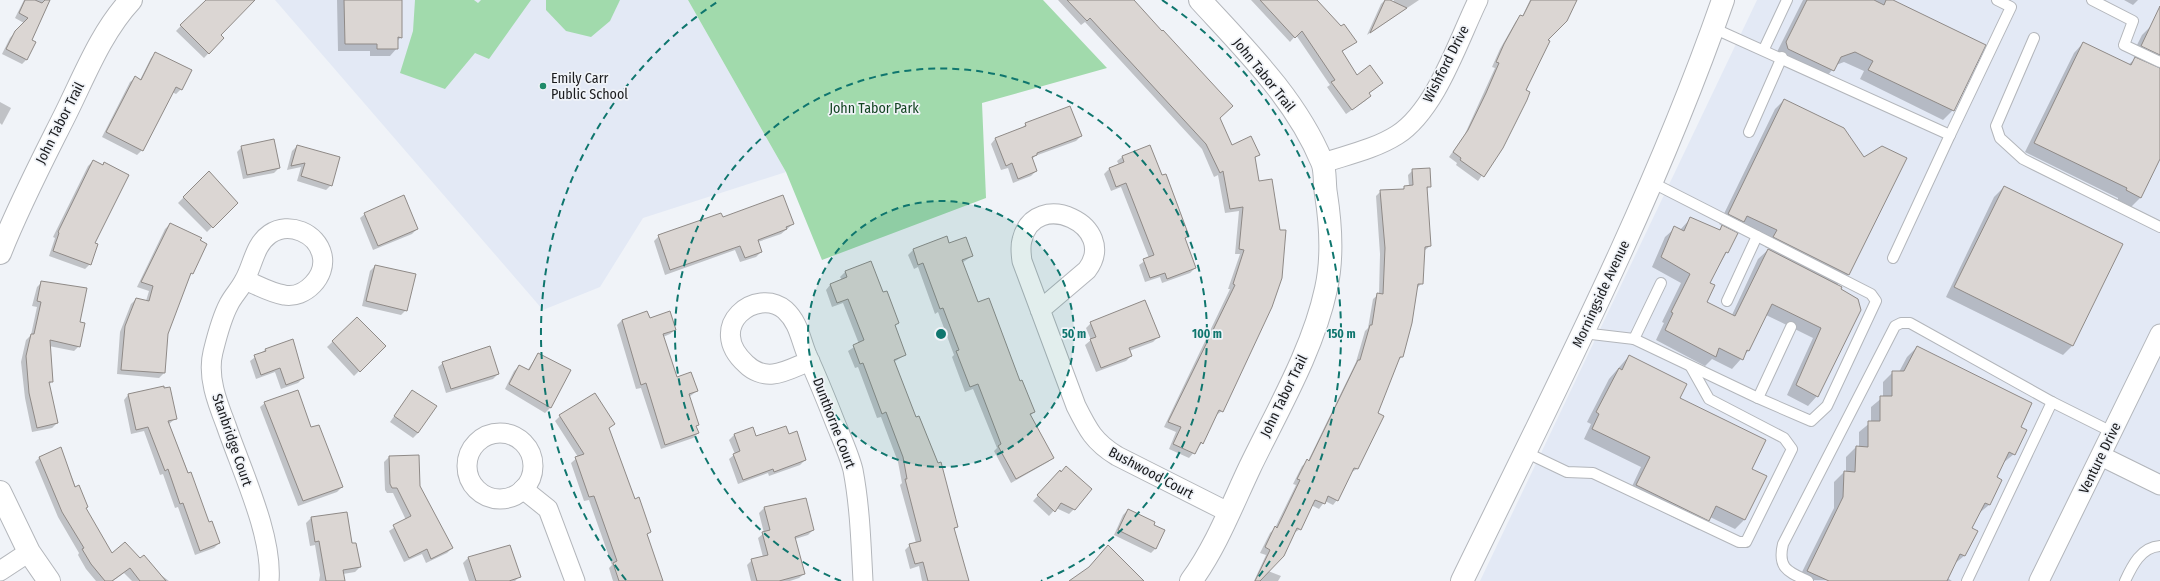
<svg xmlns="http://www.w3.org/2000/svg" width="2160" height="581" font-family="'Fira Sans Condensed',sans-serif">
<rect width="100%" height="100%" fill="#f0f3f8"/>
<g fill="#e3e9f5">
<polygon points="275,0 688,0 786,172 643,218 600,287 543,310"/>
<polygon points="1757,0 2160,0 2160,581 1480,581"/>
</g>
<g fill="#a1daac">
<polygon points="415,0 474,0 478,3 481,0 531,0 489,59 475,53 445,89 400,73 413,31"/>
<polygon points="546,0 620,0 610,21 591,37 566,31 546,10"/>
<polygon points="688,0 1043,0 1107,68 982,103 986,198 822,260 786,172"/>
</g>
<g fill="#0003" fill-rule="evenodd">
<polygon points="24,0 50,0 31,41 27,59 22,64 2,54 10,38 24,23 15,18"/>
<polygon points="206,0 244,0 219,35 223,38 204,58 176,31"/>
<polygon points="337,0 401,0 401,37 397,41 397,48 390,56 370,56 370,51 338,51"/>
<polygon points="1058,0 1131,0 1219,118 1232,146 1259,154 1254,159 1271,307 1222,411 1215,416 1202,443 1189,458 1169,449 1176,432 1164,427 1230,289 1228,289 1240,254 1235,254 1239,211 1225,213 1218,175 1214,177 1202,149 1085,22 1081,25"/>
<polygon points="1251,0 1316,0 1355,41 1342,52 1357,76 1381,83 1368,94 1370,96 1365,101 1346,114 1327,87 1330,85 1296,35 1290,42"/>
<polygon points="1385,0 1393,2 1394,0 1419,0 1367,35 1381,4"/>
<polygon points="1530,0 1574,0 1547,40 1506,140 1478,181 1456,165 1457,163 1449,157 1464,136 1495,68 1492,67 1500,49 1516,21 1522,17"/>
<polygon points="1803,0 1891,0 1984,46 1952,111 1943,120 1860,79 1864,71 1844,62 1836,65 1824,80 1777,52"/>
<polygon points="2124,0 2138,0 2133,5"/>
<polygon points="2151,26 2160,28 2160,157 2141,197 2131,207 2118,200 2118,198 2025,152 2074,53 2083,43 2128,65 2136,58 2132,55 2142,35"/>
<polygon points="156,53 181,89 176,94 172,92 142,150 137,155 102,137 130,82 135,78 140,80 151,58"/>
<path d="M1784,100l80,58h41l-57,117 -11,10 3,4 16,9 4,8v4l-43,86 -9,10 -21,-11 26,-57 -47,-23 -17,35 -17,19 -20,-10 -7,7 -49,-26 8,-17 -2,-1 19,-39 -29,-16 13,-30 10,-9 5,2 11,-12 28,12 4,-4 -4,-2 56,-115zM1738,226l30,14 -3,7 4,2 -11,10 -26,56 -26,-12 3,-20 28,-49 -5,-2z"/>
<polygon points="0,102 11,108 2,125 0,123"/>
<polygon points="1026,124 1081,136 1076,141 1035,156 1032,159 1036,171 1031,176 1013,183 1008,168 1001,170 991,144 995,139 1021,129"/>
<polygon points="297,146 331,185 326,190 297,181 301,167 287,170 292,151"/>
<polygon points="242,147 279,168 274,173 243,179 237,152"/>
<polygon points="1122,157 1188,236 1184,240 1195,268 1190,273 1162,283 1160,277 1145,282 1139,265 1149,258 1121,187 1111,191 1104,174 1109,169 1119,165 1117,161"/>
<polygon points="93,161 102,165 104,163 94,244 90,264 85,269 49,256 55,238 53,237 88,166"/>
<polygon points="1413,170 1430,186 1426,190 1430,246 1424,251 1422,283 1417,288 1402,357 1397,361 1377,413 1382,416 1357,469 1350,473 1337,500 1333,505 1325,501 1319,509 1311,505 1300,529 1294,533 1268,571 1281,576 1278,581 1254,581 1266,555 1260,553 1270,533 1275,528 1296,485 1293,484 1302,466 1308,461 1356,362 1365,331 1368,328 1373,299 1379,294 1380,254 1376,196 1381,191 1401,190 1409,186 1408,175"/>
<polygon points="209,172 236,203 207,232 178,203"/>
<polygon points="2004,187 2073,345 2063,355 1946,297 1994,197"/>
<polygon points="365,214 417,229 412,234 373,250 360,218"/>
<polygon points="722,219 793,224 781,234 758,242 761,252 756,257 740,262 735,250 665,275 654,241 659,236"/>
<polygon points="170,224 192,273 189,277 167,333 164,373 159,378 117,374 120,332 131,304 136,299 146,301 149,291 137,287 165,229"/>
<polygon points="946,237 949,244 972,256 962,263 977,303 1034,412 1030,416 1053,458 1048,462 1011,483 994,451 997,448 973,389 965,392 952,357 954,355 938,312 935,314 918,267 914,269 908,255 913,250"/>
<polygon points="375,266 406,310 401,315 362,306 370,271"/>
<polygon points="845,272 883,293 898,323 894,326 905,355 894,362 957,527 953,530 968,581 922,581 919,566 910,569 905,550 910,545 916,543 900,485 902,483 898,462 881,417 877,418 858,367 855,368 848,351 859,344 843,303 832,307 826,290 830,285 842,280 840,277"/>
<polygon points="42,282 79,323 79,346 74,351 49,346 52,381 49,385 57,423 52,428 32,432 25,398 21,362 26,340 31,335 37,307 32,306 37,287"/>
<polygon points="647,312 649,319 675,330 670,334 663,337 677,378 697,391 689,397 698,424 695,427 698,433 693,438 661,449 641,388 636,389 617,325 622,320"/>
<polygon points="357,318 384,346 354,376 327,347"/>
<polygon points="1091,323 1158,337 1153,342 1129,351 1131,356 1126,361 1096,372 1085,345 1091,340 1086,328"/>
<polygon points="292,341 303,378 298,383 281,389 275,372 256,379 250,361 265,350"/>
<polygon points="1917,347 2020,427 2014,454 2003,463 1995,478 2001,481 1989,505 1978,514 1971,528 1976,531 1964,556 1953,565 1947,578 1952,581 1798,580 1834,508 1834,482 1844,472 1846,473 1846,457 1856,447 1859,447 1859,432 1871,422 1871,407 1883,397 1883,382 1893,372 1899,372 1907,357"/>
<polygon points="538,354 569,370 550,408 545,413 505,389 514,371 519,366 527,371"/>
<polygon points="1629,356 1679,399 1750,469 1765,476 1744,520 1735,529 1710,517 1699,530 1628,495 1641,467 1584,439 1591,424 1587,422 1609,379"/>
<polygon points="443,363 498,374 493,379 446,393 438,367"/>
<polygon points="412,391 418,433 413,438 390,422"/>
<polygon points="128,395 176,418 169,424 208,523 219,543 214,548 195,555 178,507 175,508 163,474 160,475 144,431 131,434 124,400"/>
<polygon points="265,403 311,429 342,487 337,492 298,506 260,407"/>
<polygon points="560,416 613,424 609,429 634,500 650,532 646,535 662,581 613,581 609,568 612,565 589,500 584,501 571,463 578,457 555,421"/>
<polygon points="752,428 756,438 788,435 805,460 800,465 769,476 768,473 738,484 729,459 735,454 729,440 734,435"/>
<polygon points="60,449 85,509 112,554 140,560 169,581 132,581 124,573 113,581 96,581 86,569 78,555 79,553 58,517 35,462 41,456"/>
<polygon points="389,457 419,486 452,548 447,553 426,563 422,554 404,562 389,531 406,520 393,493 387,493 385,490 384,462"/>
<polygon points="1056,476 1074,509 1069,514 1056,508 1049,516 1033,501"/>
<polygon points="805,499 813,530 808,535 795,539 804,574 799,578 790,581 751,581 747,565 752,560 763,557 758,538 764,533 759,513 764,508"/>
<polygon points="1128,510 1153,525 1156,548 1151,553 1114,535 1123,515"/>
<polygon points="346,513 351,545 360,567 355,572 343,574 344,581 319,581 320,575 315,545 310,546 306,523 311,518"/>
<polygon points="509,546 519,577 515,581 469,581 463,563 468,558"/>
</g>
<g fill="#dbd6d3" stroke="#8f8a87">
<polygon points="25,0 35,0 42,3 45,0 50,0 32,40 36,42 27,60 6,49 15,31 28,18 19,13"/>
<polygon points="206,0 255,0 221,35 224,38 209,54 180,25"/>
<polygon points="344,0 402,0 402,38 398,37 398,49 377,49 377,44 345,44"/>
<polygon points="1067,0 1134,0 1162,31 1163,30 1233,106 1220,118 1232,145 1251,136 1260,155 1255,157 1259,181 1272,179 1280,230 1286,230 1282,278 1272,307 1223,412 1219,410 1203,444 1201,442 1195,454 1173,444 1181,427 1168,422 1235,285 1233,284 1244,250 1239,249 1243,207 1230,209 1223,171 1220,173 1206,144 1090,18 1087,21"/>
<polygon points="1260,0 1317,0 1341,26 1344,24 1357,42 1342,51 1357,75 1370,65 1383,83 1369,93 1371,96 1352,110 1331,82 1335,80 1302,31 1295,38"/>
<polygon points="1385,0 1390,0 1407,8 1370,33"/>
<polygon points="1531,0 1577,0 1567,21 1548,40 1550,41 1526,90 1530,92 1527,100 1503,148 1484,177 1460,160 1461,158 1453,152 1468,130 1486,93 1499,63 1496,62 1504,44 1520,15 1523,16"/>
<polygon points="1807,0 1874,0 1884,5 1886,0 1893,0 1986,45 1954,111 1868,70 1873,61 1855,52 1841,57 1834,71 1788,49 1786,42"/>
<polygon points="2160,6 2160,55 2141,46"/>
<polygon points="2083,42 2131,65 2135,57 2160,68 2160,159 2141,198 2126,190 2127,188 2034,143"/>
<polygon points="155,52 192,70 182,90 176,87 143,151 106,132 135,76 141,80"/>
<polygon points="1784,99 1844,128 1864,157 1882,146 1907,158 1849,275 1773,237 1777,230 1747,216 1744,222 1728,214"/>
<polygon points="1070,106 1082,136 1037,153 1037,155 1032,157 1037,171 1018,179 1012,163 1006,166 995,138 1026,126 1025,123"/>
<polygon points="274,139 280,168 247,175 241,146"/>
<polygon points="297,145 340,157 332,186 301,176 305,163 291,166"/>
<polygon points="1150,145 1162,175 1166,174 1189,236 1185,238 1196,268 1167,279 1165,273 1150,278 1143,259 1154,255 1126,183 1116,187 1109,168 1124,162 1122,156"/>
<polygon points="93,160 103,165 104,162 129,175 95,243 98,244 91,265 53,251 59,233 58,232"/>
<polygon points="1430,168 1431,187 1427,187 1431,246 1425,247 1423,284 1418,284 1412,323 1403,357 1400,357 1378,413 1384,416 1358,469 1354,468 1338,501 1328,496 1325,504 1315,500 1301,530 1297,528 1284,556 1260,581 1255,581 1270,550 1265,547 1275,526 1277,528 1300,480 1297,479 1307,459 1309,461 1358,360 1360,360 1370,325 1372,325 1377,293 1383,294 1385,248 1380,190 1404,189 1404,186 1413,185 1412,169"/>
<polygon points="209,171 238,203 213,228 183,197"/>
<polygon points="2004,186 2123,244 2073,346 1954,287"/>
<polygon points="404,195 418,229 378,246 364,213"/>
<polygon points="783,195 794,224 786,227 787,229 758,240 762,252 745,258 740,246 670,270 658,235 721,213 723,217"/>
<polygon points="1690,217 1720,230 1722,225 1738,233 1728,253 1726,252 1710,283 1715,285 1707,302 1735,316 1768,249 1842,287 1841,289 1858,299 1861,310 1818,397 1796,385 1821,328 1772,304 1749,351 1747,350 1743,360 1719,348 1716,357 1665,330 1673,313 1671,312 1690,274 1661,257 1674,226 1684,231"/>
<polygon points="170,223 202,238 200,240 207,244 193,274 191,273 168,334 165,373 121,370 125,326 136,298 149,301 153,286 141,282"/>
<polygon points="947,236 949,243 966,237 973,256 962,260 978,302 989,298 1020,381 1022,380 1035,412 1030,414 1054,458 1016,479 998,446 1001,444 978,384 970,387 956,351 959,350 943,308 940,309 923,263 918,265 913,249"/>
<polygon points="871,261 883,292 887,291 899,323 895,325 906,355 894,360 916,417 919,416 938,463 941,462 958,527 954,528 969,581 928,581 923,562 915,564 909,544 921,541 905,479 907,479 903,457 886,412 882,414 863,363 860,364 853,345 864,340 848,299 837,303 830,284 847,277 845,271"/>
<polygon points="375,265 416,274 407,311 366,301"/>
<polygon points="41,281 87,288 80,322 85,323 80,347 50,340 53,382 49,382 58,423 37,428 29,393 26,356 31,334 34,334 41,302 37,301"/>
<polygon points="1145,300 1160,337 1129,348 1132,356 1101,368 1090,339 1096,337 1090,322"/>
<polygon points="647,311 650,318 670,311 676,330 663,334 677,377 691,372 698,391 689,394 699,425 696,426 699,433 665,445 646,383 641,385 622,320"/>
<polygon points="357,317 386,346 360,372 332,341"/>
<polygon points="293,339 304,378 286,385 280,368 261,375 254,355 266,351 265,349"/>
<polygon points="490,346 499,374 451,389 442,362"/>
<polygon points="1917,346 2032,403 2021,427 2027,430 2015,455 2009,452 1997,477 2002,480 1990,505 1985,503 1972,528 1978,531 1965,556 1960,554 1947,581 1829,581 1807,571 1843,497 1844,471 1855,472 1856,446 1868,447 1868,421 1880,421 1880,396 1892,396 1892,371 1904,371"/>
<polygon points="538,353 571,370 551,408 509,384 519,365 529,370"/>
<polygon points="1629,355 1687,384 1680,398 1766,440 1752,469 1767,476 1745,520 1716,506 1709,521 1636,485 1650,457 1592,429 1599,414 1596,412 1619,368 1622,370"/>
<polygon points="164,386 164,388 170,387 177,419 168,421 188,473 191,472 209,522 212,521 220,543 200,551 183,503 180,504 168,469 165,471 148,427 136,430 128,394"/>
<polygon points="298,390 311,427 319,425 343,487 303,501 264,402"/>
<polygon points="412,390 437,406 418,433 394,416"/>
<polygon points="595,393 615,424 609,428 635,499 639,497 651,532 647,534 663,581 619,581 613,563 617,561 594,496 589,497 575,457 584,454 559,415"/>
<polygon points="786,426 789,434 797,431 806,460 774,472 773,469 743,480 733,454 740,451 734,434 753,427 756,436"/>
<polygon points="61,447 75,487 79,485 88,507 86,508 112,553 125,542 140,558 144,555 166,581 140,581 130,568 112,581 105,581 91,564 82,549 84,548 62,512 39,457"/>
<polygon points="419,455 420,486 453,548 431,559 427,549 409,558 393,525 411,516 397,488 392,488 390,484 389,456"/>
<polygon points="1066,466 1092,489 1075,510 1061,503 1055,512 1037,495 1060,470 1061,472"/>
<polygon points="806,498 814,530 795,537 805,574 779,581 757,581 751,559 768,555 762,532 770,530 764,507"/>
<polygon points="1128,509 1155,522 1154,525 1165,530 1156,549 1118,530"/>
<polygon points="347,512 352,543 356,543 361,567 343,570 345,581 326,581 319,541 315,542 311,517"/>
<polygon points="510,545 521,577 509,581 476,581 468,557"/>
<polygon points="1108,545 1144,581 1069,581 1089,567"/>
</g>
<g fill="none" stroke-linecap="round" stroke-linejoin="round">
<defs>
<g id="service">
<polyline points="2092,0 2133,21 2124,45 2160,62"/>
<polyline points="1713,28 1950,135 1893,258"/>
<polyline points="2034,38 1996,126 2000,138 2023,159 2160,227"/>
<polyline points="1764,49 1787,0"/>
<polyline points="1749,132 1782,57"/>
<polyline points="1950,135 2011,7 1997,0"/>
<polyline points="1727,301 1757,236"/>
<polyline points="1583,333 1634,339 1758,398 1811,421 1827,406 1876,301 1871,294 1653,183"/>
<polyline points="1634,339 1661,283"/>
<polyline points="1758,398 1791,327"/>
<polyline points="1525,452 1567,472 1593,473 1739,542 1746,542 1792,449 1784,438 1709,399 1691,367"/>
<path d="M1808,581c-19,-9 -31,-12 -25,-37l112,-218 6,-3h9l142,79 60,30"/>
<polyline points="1967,581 2052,402"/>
<path d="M2125,581c7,-15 16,-34 35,-35"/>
</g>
<g id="minor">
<path d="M1323,163c24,-8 52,-14 74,-28 39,-25 61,-94 81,-135"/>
<path d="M245,280c12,5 26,13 39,15 21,4 43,-19 38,-40 -5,-22 -33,-34 -52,-21 -16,11 -17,32 -26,47 -4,8 -11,15 -15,23 -8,15 -12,32 -16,48 -6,24 4,50 13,73 15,44 47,111 43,156"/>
<path d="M1040,310l47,-40c33,-44 -52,-84 -65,-30 -2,7 -1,14 0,21l54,145c12,24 18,36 41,50l111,56"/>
<path d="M810,361c-11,4 -25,12 -37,13 -10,1 -20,-3 -27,-10 -42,-38 11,-78 39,-54 14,13 15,28 22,45 10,22 19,44 28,67 6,15 14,32 18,48 7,37 8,74 10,111"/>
<circle cx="500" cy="466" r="33"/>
<polyline points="2101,456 2160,485"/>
<polyline points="523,489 548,509 575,581"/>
<polyline points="0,571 29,552"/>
<polyline points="2039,581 2160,334"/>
</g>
<g id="tertiary">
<path d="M0,253c19,-48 42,-92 65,-138 19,-38 36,-83 66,-115"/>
<polyline points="0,492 29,552 49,581"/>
<path d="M1191,581c25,-34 41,-76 59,-114 27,-56 63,-117 76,-178 7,-31 5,-63 0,-95 -2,-10 0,-23 -4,-32 -26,-63 -77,-113 -122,-162"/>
</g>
<path id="secondary" d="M1462,581c93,-191 191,-380 261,-581"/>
</defs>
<use href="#service" stroke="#b3b6bb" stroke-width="12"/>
<use href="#minor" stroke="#b3b6bb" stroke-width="21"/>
<use href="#tertiary" stroke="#b3b6bb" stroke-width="24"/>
<use href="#secondary" stroke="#b3b6bb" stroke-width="24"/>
<use href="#service" stroke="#fff" stroke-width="10"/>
<use href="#minor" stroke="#fff" stroke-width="19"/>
<use href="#tertiary" stroke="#fff" stroke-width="22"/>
<use href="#secondary" stroke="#fff" stroke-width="22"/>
</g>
<circle cx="941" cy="334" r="133" fill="#0f766e" fill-opacity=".12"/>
<g fill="none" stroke="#0f766e" stroke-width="2" stroke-dasharray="7 5">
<circle cx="941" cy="334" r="133"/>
<path d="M841 581A266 266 0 1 1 1041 581"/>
<path d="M626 580A400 400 0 0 1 720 0M1162 0A400 400 0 0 1 1256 580"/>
</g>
<circle fill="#1f8a68" stroke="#f0f3f8" stroke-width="1.5" cx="543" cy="86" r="4"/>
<g text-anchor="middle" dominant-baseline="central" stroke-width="3.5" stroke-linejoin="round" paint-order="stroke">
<g font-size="14" fill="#1a1b1d" stroke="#f0f3f8">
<text transform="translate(1446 64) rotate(-63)">Wishford Drive</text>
<text transform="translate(1264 75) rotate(51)">John Tabor Trail</text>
<text transform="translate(60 123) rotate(-63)">John Tabor Trail</text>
<text transform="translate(1601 294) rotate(-65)">Morningside Avenue</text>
<text transform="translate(1284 396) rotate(-64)">John Tabor Trail</text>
<text transform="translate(834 423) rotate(69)">Dunthorne Court</text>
<text transform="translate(232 440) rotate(71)">Stanbridge Court</text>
<text transform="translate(2100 458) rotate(-64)">Venture Drive</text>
<text transform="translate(1151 473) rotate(28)">Bushwood Court</text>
</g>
<g font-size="14" fill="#1a1b1d" stroke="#f0f3f8" text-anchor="start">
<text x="551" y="78">Emily Carr<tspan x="551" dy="16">Public School</tspan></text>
</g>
<g font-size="14" fill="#134422" stroke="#f0f3f8">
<text x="874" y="108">John Tabor Park</text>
</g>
</g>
<circle cx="941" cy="334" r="6" fill="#0f766e" stroke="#f0f3f8" stroke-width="2"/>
<g font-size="12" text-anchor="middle" font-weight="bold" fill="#0f766e" stroke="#f0f3f8" stroke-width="3.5" stroke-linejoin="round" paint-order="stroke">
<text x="1074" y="338">50 m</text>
<text x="1207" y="338">100 m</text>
<text x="1341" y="338">150 m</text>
</g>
</svg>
